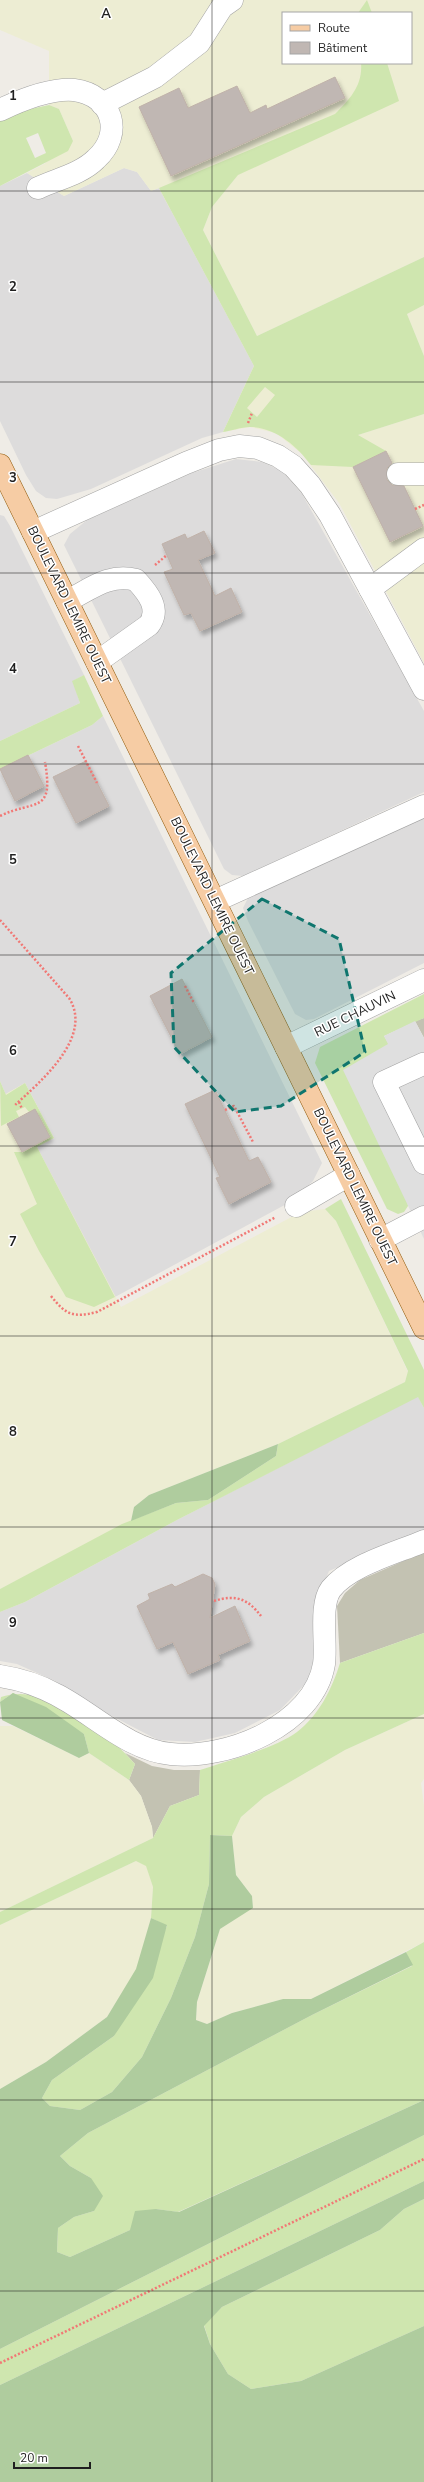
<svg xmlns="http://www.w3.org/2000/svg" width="424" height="2482" font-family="'Nunito Sans',sans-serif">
<defs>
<filter id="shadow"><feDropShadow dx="2.5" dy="4.5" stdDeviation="2" flood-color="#0004"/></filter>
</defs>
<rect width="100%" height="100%" fill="#efece6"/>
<g fill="#dddcdc">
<polygon points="124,168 137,172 151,191 159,188 254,366 223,432 202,438 91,489 57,499 46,498 36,491 26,475 0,421 0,186 27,173 64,196"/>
<polygon points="236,459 262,462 282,471 302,494 424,711 424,792 244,876 232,875 224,869 64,545 70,534 87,520 192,473"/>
<polygon points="0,515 4,516 10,526 84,675 73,681 80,703 0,741"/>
<polygon points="103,716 322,1163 313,1181 292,1201 115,1297 36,1147 54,1138 25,1083 6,1095 0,1081 0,769 92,725"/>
<polygon points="424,818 424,963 314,1019 306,1020 295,1014 248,921 243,908 248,898"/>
<polygon points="418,1396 424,1408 424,1530 329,1571 322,1587 315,1656 307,1682 280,1710 235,1733 195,1742 158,1740 110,1715 55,1681 17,1664 0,1661 0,1612 25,1602 177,1520"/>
</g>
<g fill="#c3c2b2">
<polygon points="424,1018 424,1038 415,1021"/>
<polygon points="424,1552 424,1633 340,1663 337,1606 345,1593 360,1580"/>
<polygon points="125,1753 152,1766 174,1770 200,1770 199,1795 170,1806 153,1838 152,1827 141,1796 129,1780 135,1764"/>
</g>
<g fill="#ededd3" fill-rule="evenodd">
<path d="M0,0h424v257l-167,79 -54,-106 9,-23 25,-31 -67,33 -11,-21 -8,3 -14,-19 -13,-4 -60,28 -37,-23 17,-9 29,-23 -14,-32 -10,-4v-54l-49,-21zM283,13h128v50h-128z"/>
<polygon points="424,305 424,356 407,314"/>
<polygon points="254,366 358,435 424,414 424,663 339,503 302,454 276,433 250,427 223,432"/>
<polygon points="25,1083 54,1138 37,1147 121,1307 301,1212 325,1209 336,1221 408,1372 405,1382 278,1444 149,1495 134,1507 131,1521 0,1589 0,1097"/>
<polygon points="424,1714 424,1779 421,1783 424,1806 424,1942 311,1999 283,1999 232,2013 207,2024 196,2020 197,2002 220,1929 253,1907 252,1896 236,1875 232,1836 241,1817 264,1797 345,1750"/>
<polygon points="0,1726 13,1726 79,1758 89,1753 129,1780 141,1796 152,1827 153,1838 0,1912"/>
<polygon points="136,1861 146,1865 153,1887 151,1918 137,1969 107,2017 46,2062 0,2089 0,1925"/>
</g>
<g fill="#cfe6af" fill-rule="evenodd">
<polygon points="367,0 372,13 358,13"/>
<path d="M361,63h26l12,38 -161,74 -26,32 -9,23 54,106 167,-79v48l-17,9 17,42v58l-66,21 28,16 -33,16 -42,-2c-14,-19 -36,-38 -61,-38 -9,0 -19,4 -27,5l31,-66 -95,-178 176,-74c15,-15 28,-29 26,-51zM265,387l10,8 -18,22 -10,-9z"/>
<path d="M49,105l10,4 14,32 -5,10 -68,35v-65l26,-11zM38,133l8,20 -11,5 -9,-20z"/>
<polygon points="84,675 103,716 92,725 0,769 0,741 80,703 72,681"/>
<polygon points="424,994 424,1018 384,1036 389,1044 408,1206 404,1212 398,1214 387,1209 315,1063 320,1047"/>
<polygon points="0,1081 6,1095 25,1083 54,1138 37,1147 115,1297 94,1307 66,1297 39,1251 20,1214 37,1204 14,1152 22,1152 49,1137 35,1109 29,1112 25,1107 16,1111 19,1117 1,1126"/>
<polygon points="341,1199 424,1370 424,1408 418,1397 177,1520 25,1602 0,1612 0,1589 122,1524 176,1503 208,1500 276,1456 278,1444 405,1382 408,1371 336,1221 325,1209"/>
<path d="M424,1633v81l-79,36 -81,47 -23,20 -9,19 -22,-1 -1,49 -14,53 -24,61 -29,59 -30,35 -32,18 -30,-4 -8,-8 10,-18 62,-44 53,-110 -16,-8 2,-31 -7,-21 -10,-5 -136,64v-13l153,-74 17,-32 29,-11 1,-25c26,-9 76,-22 97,-38 22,-17 35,-43 43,-69z"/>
<path d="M13,1693l-13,9 1,-5c46,-16 105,34 134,67l-6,16 -40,-27 -5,-19z"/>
<polygon points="424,1942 424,2100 178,2212 156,2209 130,2230 70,2257 57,2252 58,2228 74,2217 94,2211 91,2178 70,2166 60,2156 88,2133 312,2015 412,1966 406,1952"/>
<polygon points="424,2135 424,2181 0,2385 0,2349"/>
<polygon points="424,2199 424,2326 301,2381 251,2389 228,2374 210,2344 204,2325 222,2307 380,2230 404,2209"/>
</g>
<g fill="#afcc9e">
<polygon points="278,1444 276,1456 208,1500 176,1503 131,1521 134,1507 149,1495"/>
<polygon points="13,1693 46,1707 84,1734 89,1753 79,1758 2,1720 0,1702"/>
<polygon points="210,1835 232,1836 236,1875 252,1896 253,1908 220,1929 197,2002 196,2020 207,2024 232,2013 283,1999 311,1999 406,1952 413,1965 312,2015 88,2133 60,2156 70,2166 91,2178 103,2196 94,2211 74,2217 58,2228 57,2252 70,2257 130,2230 135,2211 156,2209 179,2212 424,2100 424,2135 0,2349 0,2089 46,2062 107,2017 136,1969 151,1918 167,1925 153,1978 114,2036 52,2080 42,2098 50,2106 80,2110 112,2092 142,2057 171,1998 195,1937 209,1884"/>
<polygon points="424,2181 424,2199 404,2209 380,2230 222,2307 204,2326 210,2344 228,2374 251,2389 301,2381 424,2326 424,2482 0,2482 0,2385"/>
</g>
<polygon fill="#dfdfdf" points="415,1021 424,1038 424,1239 343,1070 388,1044 384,1036"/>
<g fill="#c0b7b3" stroke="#c0b2a9" filter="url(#shadow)">
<polygon points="335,77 345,98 171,176 139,107 179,88 188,108 237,86 250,113 266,105 267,109"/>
<polygon points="386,451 392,463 387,468 387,480 392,485 404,486 423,526 390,542 353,467"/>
<polygon points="204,531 215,553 198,560 215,596 231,588 242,612 200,631 191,613 184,615 164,572 173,569 162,544 185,534 187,539"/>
<polygon points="28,755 44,786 15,801 0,769"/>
<polygon points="86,761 109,806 76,823 53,777"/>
<polygon points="182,979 212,1037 180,1054 150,996"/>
<polygon points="215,1090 249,1161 258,1157 271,1182 229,1204 216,1178 220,1177 185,1104"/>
<polygon points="35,1109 50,1137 22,1152 7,1124"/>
<polygon points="203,1574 212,1578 215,1584 210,1618 235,1606 250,1641 218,1655 220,1660 188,1674 173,1642 157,1649 137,1606 150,1599 148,1594 172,1584 175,1587"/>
</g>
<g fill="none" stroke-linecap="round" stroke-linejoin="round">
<defs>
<g id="minor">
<polyline points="102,104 155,77 199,43 222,7 232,0"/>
<path d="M0,110c21,-10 51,-22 74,-20 39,5 50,44 22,69 -15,15 -39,20 -58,29"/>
<polyline points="398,474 424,474"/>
<polyline points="33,532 186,463 219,450 239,446 258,448 278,456 293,466 310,485 330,515 424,689"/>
<polyline points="370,589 424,549"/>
<path d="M67,601c24,-12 42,-28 69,-21 12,13 25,29 13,45l-52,37"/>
<polyline points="215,901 424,806"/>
<polyline points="286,1047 424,980"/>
<polyline points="424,1065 423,1064 384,1082 424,1163"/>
<polyline points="296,1206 349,1175"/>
<polyline points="380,1240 424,1217"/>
<path d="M0,1676c20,3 39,9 57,19 37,19 71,55 114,59 56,6 143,-29 153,-90 3,-20 -5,-59 7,-75 19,-24 65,-36 93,-48"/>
</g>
<polyline id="major" points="0,465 424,1328"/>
</defs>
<use href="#minor" stroke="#a3a3a3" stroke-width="23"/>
<use href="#major" stroke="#915a09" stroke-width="23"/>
<g stroke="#f17875" stroke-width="2.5" stroke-dasharray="2 2" stroke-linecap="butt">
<polyline points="248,423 252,413"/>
<polyline points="415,509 424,505"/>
<polyline points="155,565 167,555"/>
<polyline points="78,746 97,783"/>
<path d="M0,816c35,-17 54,-1 45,-54"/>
<path d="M0,920l69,78c25,39 -29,84 -54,107"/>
<polyline points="185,986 194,1003"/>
<polyline points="19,1102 22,1109"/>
<polyline points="225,1110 234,1106 253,1142"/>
<path d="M51,1296c15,19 22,22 46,16l179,-95"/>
<path d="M214,1601c22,-7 34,-2 47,15"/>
<polyline points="0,2363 424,2159"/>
</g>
<use href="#minor" stroke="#fff" stroke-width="22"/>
<use href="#major" stroke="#f6cca4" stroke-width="22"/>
</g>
<path fill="#0f766e" fill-opacity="0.2" stroke="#0f766e" stroke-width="3" stroke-dasharray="8 5" stroke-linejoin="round" d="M262,899l77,40 26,113 -84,54 -46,6 -61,-65 -3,-74z"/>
<path fill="none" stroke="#1f1f1f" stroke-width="1" stroke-opacity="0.55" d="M212,0v2482M0,191h424M0,382h424M0,573h424M0,764h424M0,955h424M0,1146h424M0,1336h424M0,1527h424M0,1718h424M0,1909h424M0,2100h424M0,2291h424"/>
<g text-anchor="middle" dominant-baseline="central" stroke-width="3" stroke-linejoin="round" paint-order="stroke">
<g font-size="13" fill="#1f1f1f" stroke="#fff">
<text transform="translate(69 605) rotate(64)">BOULEVARD LEMIRE OUEST</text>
<text transform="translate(212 896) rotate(64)">BOULEVARD LEMIRE OUEST</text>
<text transform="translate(355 1014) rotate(-26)">RUE CHAUVIN</text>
<text transform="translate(355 1187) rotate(64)">BOULEVARD LEMIRE OUEST</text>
</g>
</g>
<g font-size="13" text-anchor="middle" font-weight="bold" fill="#1f1f1f" stroke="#fff" stroke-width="3" stroke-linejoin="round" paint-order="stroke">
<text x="106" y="18">A</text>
<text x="13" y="100">1</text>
<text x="13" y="291">2</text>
<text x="13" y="482">3</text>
<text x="13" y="673">4</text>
<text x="13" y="864">5</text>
<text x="13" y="1055">6</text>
<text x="13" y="1246">7</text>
<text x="13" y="1436">8</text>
<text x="13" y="1627">9</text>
</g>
<rect x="282" y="12" width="130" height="52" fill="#ffffff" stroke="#a5a5a5"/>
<rect x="290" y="25" width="20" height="6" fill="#f6cca4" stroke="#a5a5a5"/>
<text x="318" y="32" font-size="12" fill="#1f1f1f">Route</text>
<rect x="290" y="42" width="20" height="12" fill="#c0b7b3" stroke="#a5a5a5"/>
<text x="318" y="52" font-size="12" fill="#1f1f1f">Bâtiment</text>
<path d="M14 2462v6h76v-6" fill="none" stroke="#1f1f1f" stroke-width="2"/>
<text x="20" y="2462" font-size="12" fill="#1f1f1f" stroke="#ffffff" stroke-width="3" paint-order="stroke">20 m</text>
</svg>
